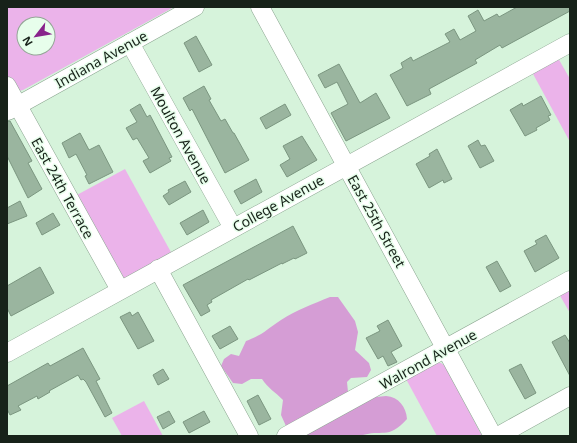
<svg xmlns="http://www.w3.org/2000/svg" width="577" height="443" font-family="'Noto Sans',sans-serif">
<rect width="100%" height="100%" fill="#d6f3db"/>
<g fill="#ebb3ea" fill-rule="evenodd">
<path d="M7,7h167l-151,83 -5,1 -3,-2 -8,-14zM24,24h24v24h-24z"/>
<polygon points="558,58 570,79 570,142 532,72"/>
<polygon points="125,169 172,254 127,278 123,279 75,196"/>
<polygon points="570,288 570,313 559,294"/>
<polygon points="438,363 441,363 445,366 482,436 437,436 406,379"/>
<polygon points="144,401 163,436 122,436 112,418"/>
</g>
<path fill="#d59dd5" d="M330,297h8l17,24 3,11 -3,18 14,13 2,7 -4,7 -16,1 -4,4 1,10c9,1 19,4 28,5 3,0 7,-1 10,-1 13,1 20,11 21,23 -20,22 -24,9 -47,17h-76l2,-10 -5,-11 2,-15c-8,-8 -15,-12 -21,-21h-11l-9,5 -9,-1 -12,-17 3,-7 7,-5 8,2 7,-15c17,-6 21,-12 35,-21 15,-10 32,-16 49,-23z"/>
<g fill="#9ab59f" stroke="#7b9680">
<polygon points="517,7 570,7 570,11 502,48 500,45 475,60 477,63 429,89 431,94 407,106 390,75 403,68 401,63 411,57 413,61 450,42 445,34 454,29 460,40 476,31 468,16 478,10 484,21 497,14 499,17"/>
<polygon points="196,36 212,65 199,72 184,43"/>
<polygon points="339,64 360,103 376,93 390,118 346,141 331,113 348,104 337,82 325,88 318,75"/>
<polygon points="204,86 211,99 209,100 221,121 225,119 233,133 234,133 249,160 225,173 192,109 190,111 183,98"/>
<polygon points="541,96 551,115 548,116 550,120 536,128 537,130 525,136 510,110 522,103 523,106"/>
<polygon points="140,104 147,117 150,115 172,157 169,158 171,161 150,173 143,161 149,158 137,138 133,140 126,128 137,122 130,110"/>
<polygon points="285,104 291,115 266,129 260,118"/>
<polygon points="7,121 10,121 32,161 28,163 42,189 28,198 7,156"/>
<polygon points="80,133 89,150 99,145 113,172 89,184 85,176 87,175 76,154 69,158 62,143"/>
<polygon points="302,136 317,160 287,177 280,165 290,159 283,146"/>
<polygon points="478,140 481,146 485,145 494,161 480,168 468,146"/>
<polygon points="437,149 452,179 444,183 443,180 429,188 416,164 430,156 429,154"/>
<polygon points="256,179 262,192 241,204 234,191"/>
<polygon points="185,181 191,192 169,205 163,196 169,192 168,190"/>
<polygon points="20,201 27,216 7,224 7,208"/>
<polygon points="203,210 209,222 187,235 180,223"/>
<polygon points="53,213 60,225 42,235 36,223"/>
<polygon points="293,226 307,253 295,259 294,258 282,264 282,263 249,280 248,279 211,300 212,302 207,305 210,311 201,316 183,285"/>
<polygon points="546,235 559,258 535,272 524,251 537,244 535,241"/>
<polygon points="497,261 511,286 500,292 486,267"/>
<polygon points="40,267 54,293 11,316 7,308 7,286"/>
<polygon points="130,312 132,316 138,312 154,341 138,349 120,317"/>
<polygon points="388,320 402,346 391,352 397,362 388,366 383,356 378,359 366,338 380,331 377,326"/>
<polygon points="230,326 238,339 220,349 212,336"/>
<polygon points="565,335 570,343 570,376 552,342"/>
<polygon points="83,348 100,379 96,381 112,413 105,417 86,382 83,379 81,380 78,375 49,391 50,392 38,399 37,396 18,406 21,410 10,415 7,409 7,386 48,363 50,366"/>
<polygon points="521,364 536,393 525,399 509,370"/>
<polygon points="163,369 169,379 158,385 153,375"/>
<polygon points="258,395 271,419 259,425 247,401"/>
<polygon points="169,411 175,422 163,429 157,417"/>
<polygon points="204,411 210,422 189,433 183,422"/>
</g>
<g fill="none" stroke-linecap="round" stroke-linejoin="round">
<defs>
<g id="minor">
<polyline points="260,7 493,436"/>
<polyline points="130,43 233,228"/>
<polyline points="7,86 120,290"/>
<polyline points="8,111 195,7"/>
<polyline points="158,269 249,436"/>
<polyline points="7,353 570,43"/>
<polyline points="286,436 570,280"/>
<polyline points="498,436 570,396"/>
</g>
</defs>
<use href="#minor" stroke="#8ba590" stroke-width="19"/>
<use href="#minor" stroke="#fff" stroke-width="18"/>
</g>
<g text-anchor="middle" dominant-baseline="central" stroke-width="3" stroke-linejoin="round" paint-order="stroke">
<g font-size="14" fill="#172219" stroke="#e7feeb">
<text transform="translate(101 59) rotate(-29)">Indiana Avenue</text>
<text transform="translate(181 135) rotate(61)">Moulton Avenue</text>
<text transform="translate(63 188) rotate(61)">East 24th Terrace</text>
<text transform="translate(278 203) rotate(-29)">College Avenue</text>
<text transform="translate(377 221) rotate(61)">East 25th Street</text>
<text transform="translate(428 359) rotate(-29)">Walrond Avenue</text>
</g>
</g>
<rect width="577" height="443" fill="none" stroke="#172219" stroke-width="16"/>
<g transform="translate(36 36) rotate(239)"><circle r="19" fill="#e7feeb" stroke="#94a697"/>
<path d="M0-3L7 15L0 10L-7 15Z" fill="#88238b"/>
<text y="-6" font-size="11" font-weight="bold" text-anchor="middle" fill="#172219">N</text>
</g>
</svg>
